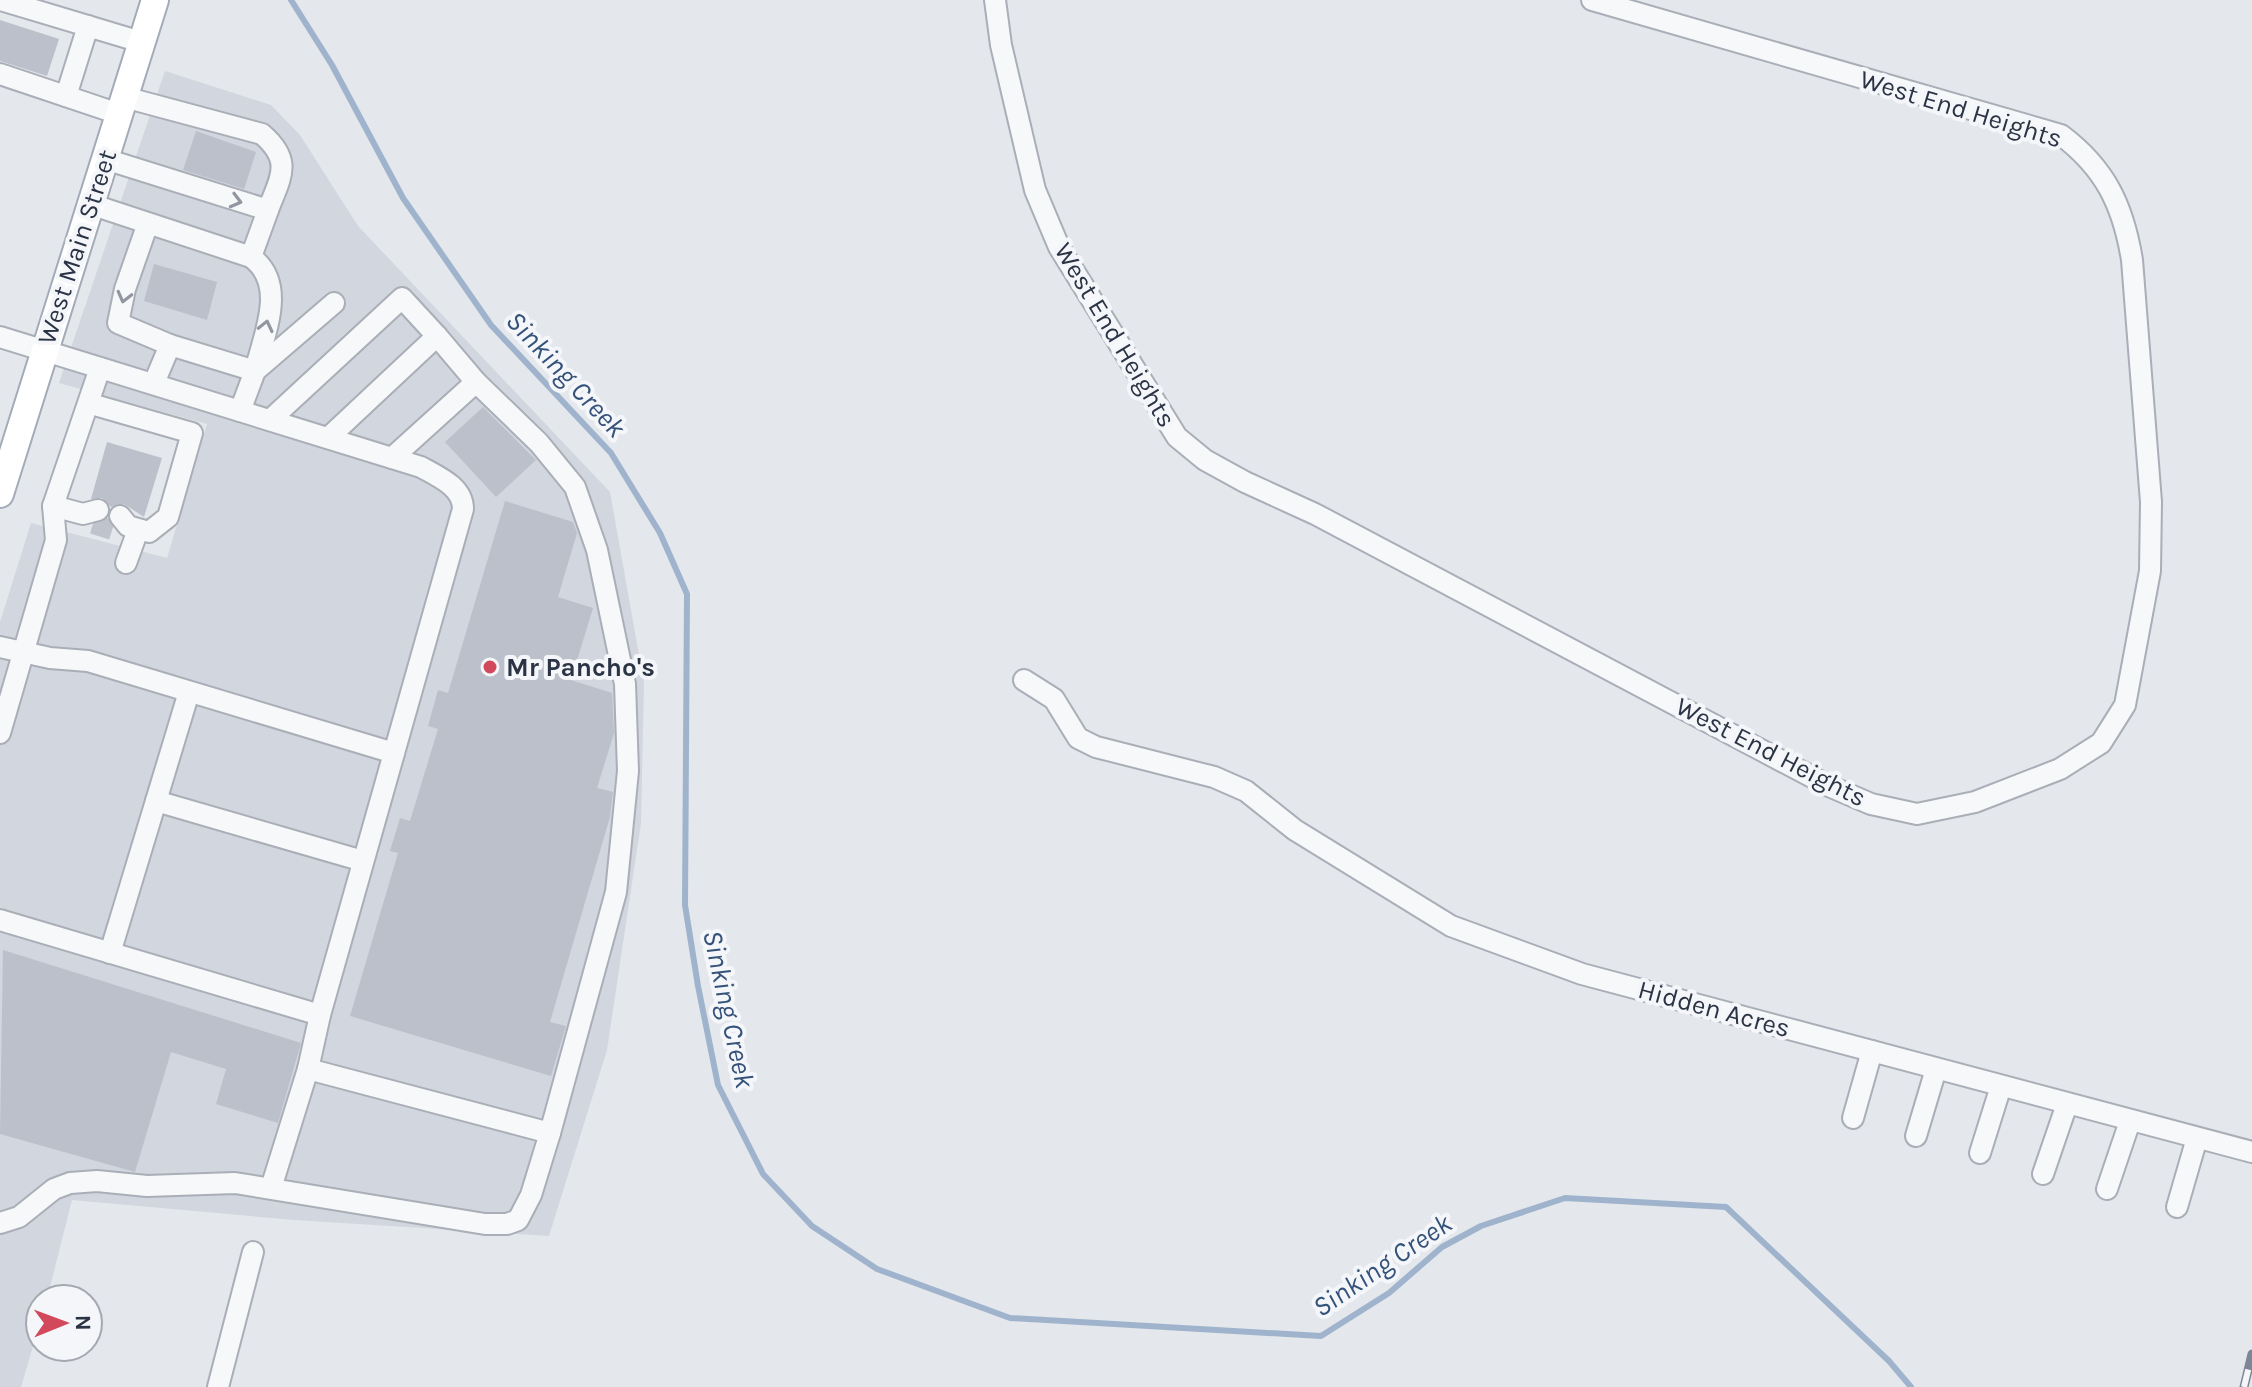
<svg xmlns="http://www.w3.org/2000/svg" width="2252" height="1387" font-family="Karla,sans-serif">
<rect width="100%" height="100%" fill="#e4e7ec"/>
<polygon fill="#d2d6de" points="165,71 271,105 300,135 358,226 610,492 644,683 641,823 607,1050 549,1236 294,1220 72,1200 47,1299 40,1299 40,1323 21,1387 0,1387 0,622 31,523 167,558 207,424 59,383"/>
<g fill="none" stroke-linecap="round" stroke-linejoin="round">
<polyline stroke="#9fb4cc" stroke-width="6" points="291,0 332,65 403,198 491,325 611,453 660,533 687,594 685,905 698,986 718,1085 763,1174 812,1226 877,1269 1010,1318 1321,1336 1389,1293 1442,1247 1481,1226 1565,1198 1726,1207 1889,1361 1911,1387"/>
</g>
<g fill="#bbc0ca">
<polygon points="0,20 59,39 47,76 0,61"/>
<polygon points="196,131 256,152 244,189 183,170"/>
<polygon points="154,264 217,282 207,320 144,301"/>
<polygon points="483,407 536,460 496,497 445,442"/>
<polygon points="107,442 162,458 144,517 124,504 111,507 102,498 91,499"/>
<polygon points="505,501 573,522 577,533 558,597 593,608 571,680 612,693 614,733 597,788 613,792 610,817 550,1022 566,1026 551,1076 350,1016 398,853 390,851 400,818 410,821 438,729 428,726 438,690 448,693"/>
<polygon points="3,950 301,1043 278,1123 216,1104 226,1069 171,1052 135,1172 0,1134"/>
</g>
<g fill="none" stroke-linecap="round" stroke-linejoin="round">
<polyline stroke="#bfc3cb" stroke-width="20" stroke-dasharray="20 10" stroke-linecap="butt" points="93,524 116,531"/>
<defs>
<g id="minor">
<polyline points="1,0 141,42"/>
<path d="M995,0l6,45 34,145 24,57 118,190 28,23 40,22 70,32 514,272 42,18 46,10 58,-12 85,-33 41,-26 24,-38 25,-134 1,-69 -19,-242c-9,-55 -27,-92 -71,-125l-469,-135"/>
<polyline points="0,74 119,114"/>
<polyline points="66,96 88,26"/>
<path d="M105,159l163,51c13,-34 25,-49 -6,-76l-138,-37"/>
<path d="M90,204l161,53c37,27 13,77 4,114l-85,-26 -52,-22 7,-34 23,-66"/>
<polyline points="251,257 268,210"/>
<path d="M0,337l421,130c18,10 42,20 42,42l-143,506 -320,-95"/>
<polyline points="476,382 539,443 575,487 597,550 625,684 628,771 616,892 550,1133"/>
<polyline points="154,383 170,345"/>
<polyline points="91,404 192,433 168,517 149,532 128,526 120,516"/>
<polyline points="240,411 255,371 334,303"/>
<polyline points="270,420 402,298 437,336"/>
<polyline points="328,438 437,336 476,382 392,458"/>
<polyline points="53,506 83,514 98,510"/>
<polyline points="126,563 138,530"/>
<polyline points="0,647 50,658 88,661 394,753"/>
<polyline points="1024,680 1054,699 1078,738 1096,747 1214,777 1246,791 1295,830 1451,926 1582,974 2252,1152"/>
<polyline points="0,733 56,540 53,506 100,368"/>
<polyline points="156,801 363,861"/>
<polyline points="110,953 189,692"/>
<polyline points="308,1069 320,1015"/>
<polyline points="1853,1118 1872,1051"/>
<polyline points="1916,1136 1936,1069"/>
<polyline points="1980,1153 2001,1086"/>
<polyline points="2043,1174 2067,1104"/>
<polyline points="2107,1189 2130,1121"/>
<polyline points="2177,1207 2197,1138"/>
<polyline points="0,1223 19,1217 54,1189 70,1183 97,1181 147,1186 235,1183 485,1224 507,1224 518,1220 531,1195 550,1133 308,1069 271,1188"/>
<polyline points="218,1387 253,1252"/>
</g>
<polyline id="major" points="0,494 155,0"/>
</defs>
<use href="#minor" stroke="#a9aeb7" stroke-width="24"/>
<use href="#major" stroke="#a3abb8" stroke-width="30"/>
<use href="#minor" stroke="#f7f8fa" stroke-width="20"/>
<use href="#major" stroke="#fff" stroke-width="26"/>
<defs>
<polyline id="rail" points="2244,1387 2252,1354"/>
</defs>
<use href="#rail" stroke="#7d8696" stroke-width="9"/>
<use href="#rail" stroke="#f4f6f9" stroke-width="6" stroke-dasharray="18" stroke-linecap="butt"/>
</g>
<defs><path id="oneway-chevron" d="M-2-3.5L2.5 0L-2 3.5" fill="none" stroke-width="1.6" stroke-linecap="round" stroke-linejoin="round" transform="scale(2)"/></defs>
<g stroke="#9196a0">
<use href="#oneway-chevron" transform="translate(236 201) rotate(15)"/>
<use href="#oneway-chevron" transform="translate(124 297) rotate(104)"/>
<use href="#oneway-chevron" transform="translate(266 326) rotate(-77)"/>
</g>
<circle fill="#d1495b" stroke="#f4f6f9" stroke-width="3" cx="490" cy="667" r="8"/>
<g text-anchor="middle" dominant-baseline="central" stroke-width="8" stroke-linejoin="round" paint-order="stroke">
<g font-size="26" fill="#2b3445" stroke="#f4f6f9">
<text transform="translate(1961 109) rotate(17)">West End Heights</text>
<text transform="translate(77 247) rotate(-72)">West Main Street</text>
<text transform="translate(1115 335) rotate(59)">West End Heights</text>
<text transform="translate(1771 752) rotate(27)">West End Heights</text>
<text transform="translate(1714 1009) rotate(15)">Hidden Acres</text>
</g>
<g font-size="26" font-weight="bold" fill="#2b3445" stroke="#f4f6f9" text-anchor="start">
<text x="506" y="667">Mr Pancho's</text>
</g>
<g font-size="28" font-style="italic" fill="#34527a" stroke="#f4f6f9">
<text transform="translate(566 374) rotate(47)">Sinking Creek</text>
<text transform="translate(729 1009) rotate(78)">Sinking Creek</text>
<text transform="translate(1382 1265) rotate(-34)">Sinking Creek</text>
</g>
</g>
<g transform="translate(64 1323) rotate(89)"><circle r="38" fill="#f4f6f9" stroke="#a4a8b1" stroke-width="2"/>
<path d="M0-6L14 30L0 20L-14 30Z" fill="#d1495b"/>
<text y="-12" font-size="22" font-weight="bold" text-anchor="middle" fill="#2b3445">N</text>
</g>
</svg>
